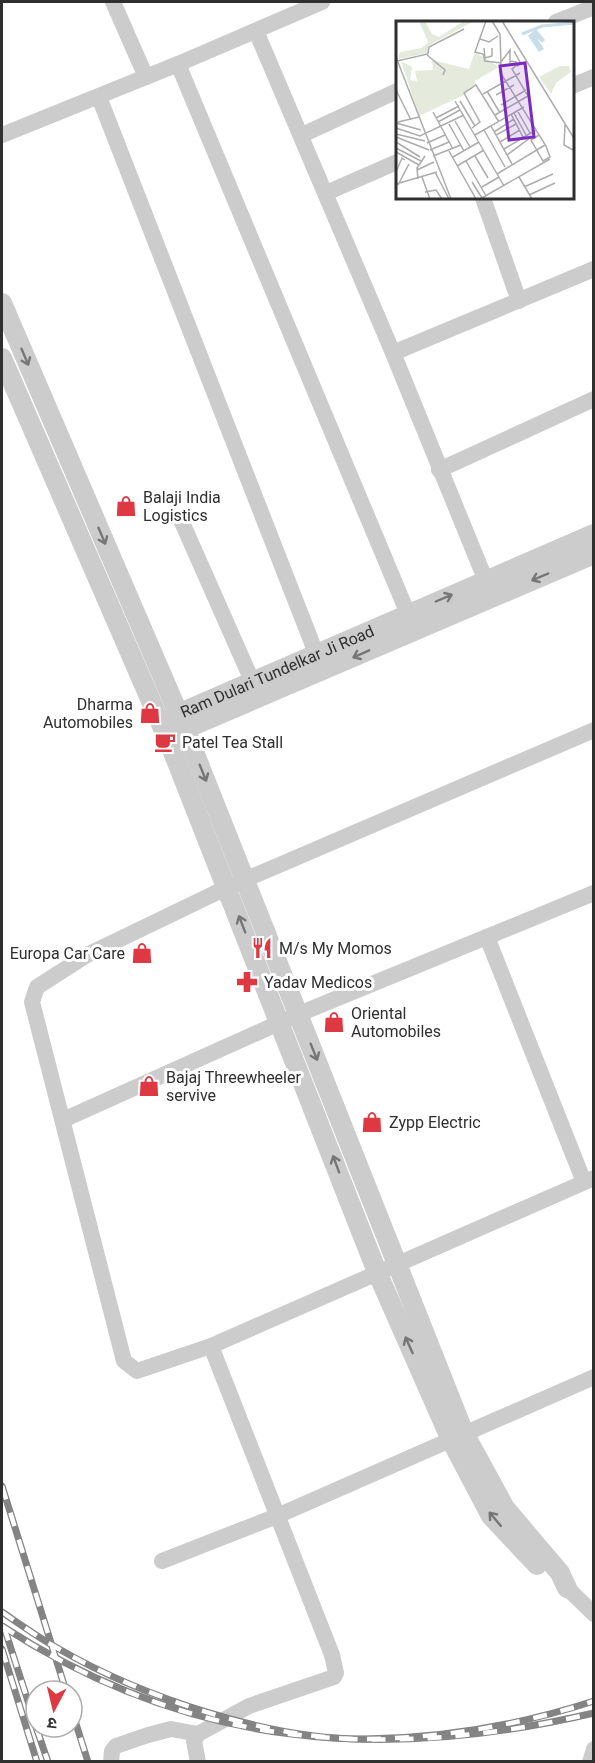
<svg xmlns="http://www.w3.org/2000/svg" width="595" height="1763" font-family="Roboto,'Noto Sans Devanagari',sans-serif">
<rect width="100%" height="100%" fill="#fff"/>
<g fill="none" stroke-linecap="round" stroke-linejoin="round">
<g stroke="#ccc" stroke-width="16">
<polyline points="113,2 146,77"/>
<polyline points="556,22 594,7"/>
<polyline points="256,31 393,353 490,591"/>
<polyline points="178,64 408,614"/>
<polyline points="572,86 594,77"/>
<polyline points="99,97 321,666"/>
<polyline points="2,135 178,64 322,2"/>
<polyline points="302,135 397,91"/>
<polyline points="326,193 397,162"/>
<polyline points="483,198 519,301"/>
<polyline points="393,353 594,269"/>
<polyline points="439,470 594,399"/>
<polyline points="181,520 257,692"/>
<polyline points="594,730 228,887 87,955 37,987 32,1002 124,1361 137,1371 211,1346 594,1178"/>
<polyline points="487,937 584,1182"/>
<polyline points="63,1120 299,1014 594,893"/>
<polyline points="162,1561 277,1516 594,1377"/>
<polyline points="567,1588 594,1614"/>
<polyline points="111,1762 112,1751 116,1746 148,1735 171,1729 198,1734"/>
<polyline points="198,1762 194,1741 198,1734 249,1706 334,1677 336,1673 332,1655 211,1346"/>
<polyline points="590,1762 594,1749"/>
</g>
<g stroke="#ccc" stroke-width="20">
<polyline points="2,303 185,729 464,1433 505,1508 560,1573 567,1588"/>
<polyline points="2,358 171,747 377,1272 451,1440 491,1516 537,1565"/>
<path id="s1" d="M169,722l9,-8 416,-180"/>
<polyline points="171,728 185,729 594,554"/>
</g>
<defs>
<g id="rail">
<polyline points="2,1486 66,1691"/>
<path d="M2,1612c19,13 37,26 57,37 83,48 211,91 307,90 78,-1 154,-14 228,-38"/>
<path d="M2,1626c187,121 377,137 592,87"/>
<polyline points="4,1627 36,1726"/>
<polyline points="2,1649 37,1762"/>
<polyline points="72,1711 88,1762"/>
<polyline points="36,1727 48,1762"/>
</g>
</defs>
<use href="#rail" stroke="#848484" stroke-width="7"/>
<use href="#rail" stroke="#fff" stroke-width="4.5" stroke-dasharray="14" stroke-linecap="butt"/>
</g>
<defs><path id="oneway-shaft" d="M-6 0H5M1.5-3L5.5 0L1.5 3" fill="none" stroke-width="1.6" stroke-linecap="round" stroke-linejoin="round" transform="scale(1.5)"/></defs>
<g stroke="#767676">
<use href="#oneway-shaft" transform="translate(25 357) rotate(67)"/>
<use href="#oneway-shaft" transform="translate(102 536) rotate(67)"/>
<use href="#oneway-shaft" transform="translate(540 577) rotate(157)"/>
<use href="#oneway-shaft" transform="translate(444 598) rotate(-23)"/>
<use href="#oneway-shaft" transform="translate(361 654) rotate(156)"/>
<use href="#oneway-shaft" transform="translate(203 773) rotate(68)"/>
<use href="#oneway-shaft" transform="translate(242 924) rotate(-111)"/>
<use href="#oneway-shaft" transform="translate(314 1052) rotate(68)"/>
<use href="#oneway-shaft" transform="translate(336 1164) rotate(-110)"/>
<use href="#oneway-shaft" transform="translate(409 1345) rotate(-114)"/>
<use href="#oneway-shaft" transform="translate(495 1519) rotate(-130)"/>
</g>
<defs>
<symbol id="shop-bare" viewBox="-9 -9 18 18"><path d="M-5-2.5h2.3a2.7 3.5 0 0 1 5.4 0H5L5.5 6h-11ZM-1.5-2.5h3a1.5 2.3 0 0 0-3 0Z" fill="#de3842" stroke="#fff" stroke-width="2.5" paint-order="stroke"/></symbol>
<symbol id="cafe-bare" viewBox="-9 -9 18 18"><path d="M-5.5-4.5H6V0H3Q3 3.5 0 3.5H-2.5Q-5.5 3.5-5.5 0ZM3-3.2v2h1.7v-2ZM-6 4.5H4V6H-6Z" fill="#de3842" stroke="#fff" stroke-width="2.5" paint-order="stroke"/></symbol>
<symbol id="restaurant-bare" viewBox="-9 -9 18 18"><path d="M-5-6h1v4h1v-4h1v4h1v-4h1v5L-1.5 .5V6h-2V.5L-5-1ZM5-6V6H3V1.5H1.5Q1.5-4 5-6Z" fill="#de3842" stroke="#fff" stroke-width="2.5" paint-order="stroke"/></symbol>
<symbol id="pharmacy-bare" viewBox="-9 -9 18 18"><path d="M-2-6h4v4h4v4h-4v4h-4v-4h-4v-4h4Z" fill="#de3842" stroke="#fff" stroke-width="2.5" paint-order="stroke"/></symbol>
</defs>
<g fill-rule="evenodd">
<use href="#shop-bare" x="111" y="491" width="30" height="30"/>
<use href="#shop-bare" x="135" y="698" width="30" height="30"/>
<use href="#cafe-bare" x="150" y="727" width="30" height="30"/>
<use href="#restaurant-bare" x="247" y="933" width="30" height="30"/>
<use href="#shop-bare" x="127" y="938" width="30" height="30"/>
<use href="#pharmacy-bare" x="232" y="967" width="30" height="30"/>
<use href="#shop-bare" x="319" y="1007" width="30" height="30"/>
<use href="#shop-bare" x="134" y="1071" width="30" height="30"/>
<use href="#shop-bare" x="357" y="1107" width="30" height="30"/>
</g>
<g text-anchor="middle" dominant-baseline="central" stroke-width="6" stroke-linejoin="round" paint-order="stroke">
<g font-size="16" fill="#2f2f2f" stroke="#fff" text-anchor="start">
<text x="143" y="497">Balaji India<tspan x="143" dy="18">Logistics</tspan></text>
<text x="133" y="704" text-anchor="end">Dharma<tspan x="133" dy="18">Automobiles</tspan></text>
<text x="182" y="742">Patel Tea Stall</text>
<text x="279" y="948">M/s My Momos</text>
<text x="125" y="953" text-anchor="end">Europa Car Care</text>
<text x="264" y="982">Yadav Medicos</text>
<text x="351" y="1013">Oriental<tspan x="351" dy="18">Automobiles</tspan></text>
<text x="166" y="1077">Bajaj Threewheeler<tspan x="166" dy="18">servive</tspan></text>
<text x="389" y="1122">Zypp Electric</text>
</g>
<g font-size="16" fill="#2f2f2f" stroke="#fff">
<text stroke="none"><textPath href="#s1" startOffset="120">Ram Dulari Tundelkar Ji Road</textPath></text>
</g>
</g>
<g transform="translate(396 21)">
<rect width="178" height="178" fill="#fff"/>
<path d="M23,0h6l7,13 7,3 25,-16h10l-46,25v7l-30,6 2,-7 22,-4 6,-6zM79,31l24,15 -24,14 1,4 -12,10 -45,21 -18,-55 11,6 -2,13 7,1 -2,-10 18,-1 -1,-10 37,9zM164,45h9l2,6 -15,11 -5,11 -12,-17z" fill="#e4ebdd"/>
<path d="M140,8l9,11 -3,3 -5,-5 7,11 -5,3 -11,-16z" fill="#caddea"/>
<path fill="none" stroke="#caddea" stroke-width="3" d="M126,13l20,-8 33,-3"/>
<path fill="none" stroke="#acacac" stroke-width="1.5" d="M90,0l-11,31 8,2 2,7 16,2 -1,9 46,74 4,11 -7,4 -12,-21 8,-5M96,0l8,13 1,29M106,0l73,119M84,18l9,3 9,-6M88,27l1,10 7,-2v-8M118,30l7,13 -4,2M31,34l18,15 -2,5M0,36l55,142M1,40l31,-7 1,-7 35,-18M105,41l9,-12v15M0,69l15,30M91,70l13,22M87,73l37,-21M100,74l18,-10M59,80l49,85M64,80l15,25M105,84l25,-15M121,89l13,23M37,91l20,37M118,92l12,22M115,93l12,23M99,94l33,-19 -16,-27 5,-4 -1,-3 -6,-1M40,97l23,-12M59,100l15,26M2,101l21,-5M42,101l22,-12M0,102l25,7M53,103l15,27M169,104l-1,20 11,6M95,105l21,38M0,107l24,8 44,-21M76,107l8,-6 -16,-29 12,-8 23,37M88,109l21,37M98,111l20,-13M0,113l29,7M79,114l49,-28M100,114l20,-11M0,116l33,13M0,121l24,15M104,121l20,-12M31,122l18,-8M0,127l25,13M108,128l32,-19M34,129l19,-8M53,130l27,48M0,131l23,13M111,134l23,-17M37,135l28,-11M79,135l13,22M57,136l26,-15M70,140l20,35M61,145l27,-16M21,149l17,-8M0,151l6,-14 3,2M39,151l14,27M101,153l48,-29M26,156l8,22M123,156l13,22M22,158l-1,-11 8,-12M76,161l10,16M0,163l41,-12M2,164l11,-21M86,166l17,-10M128,166l29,-13M29,171l11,-2 6,9M133,174l26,-12M84,178l70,-40"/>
<path fill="#7b2cbf" fill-opacity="0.15" stroke="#7b2cbf" stroke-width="3" d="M129,42l9,74 -25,3 -9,-74z"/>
<rect width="178" height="178" fill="none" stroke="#2f2f2f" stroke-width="3"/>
</g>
<rect width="595" height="1763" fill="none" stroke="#2f2f2f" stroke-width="6"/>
<g transform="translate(54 1709) rotate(187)"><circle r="28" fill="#ffffff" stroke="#acacac" stroke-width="1.5"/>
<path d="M0-4.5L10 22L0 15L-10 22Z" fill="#de3842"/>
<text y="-9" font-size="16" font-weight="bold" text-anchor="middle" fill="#2f2f2f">उ</text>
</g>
</svg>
